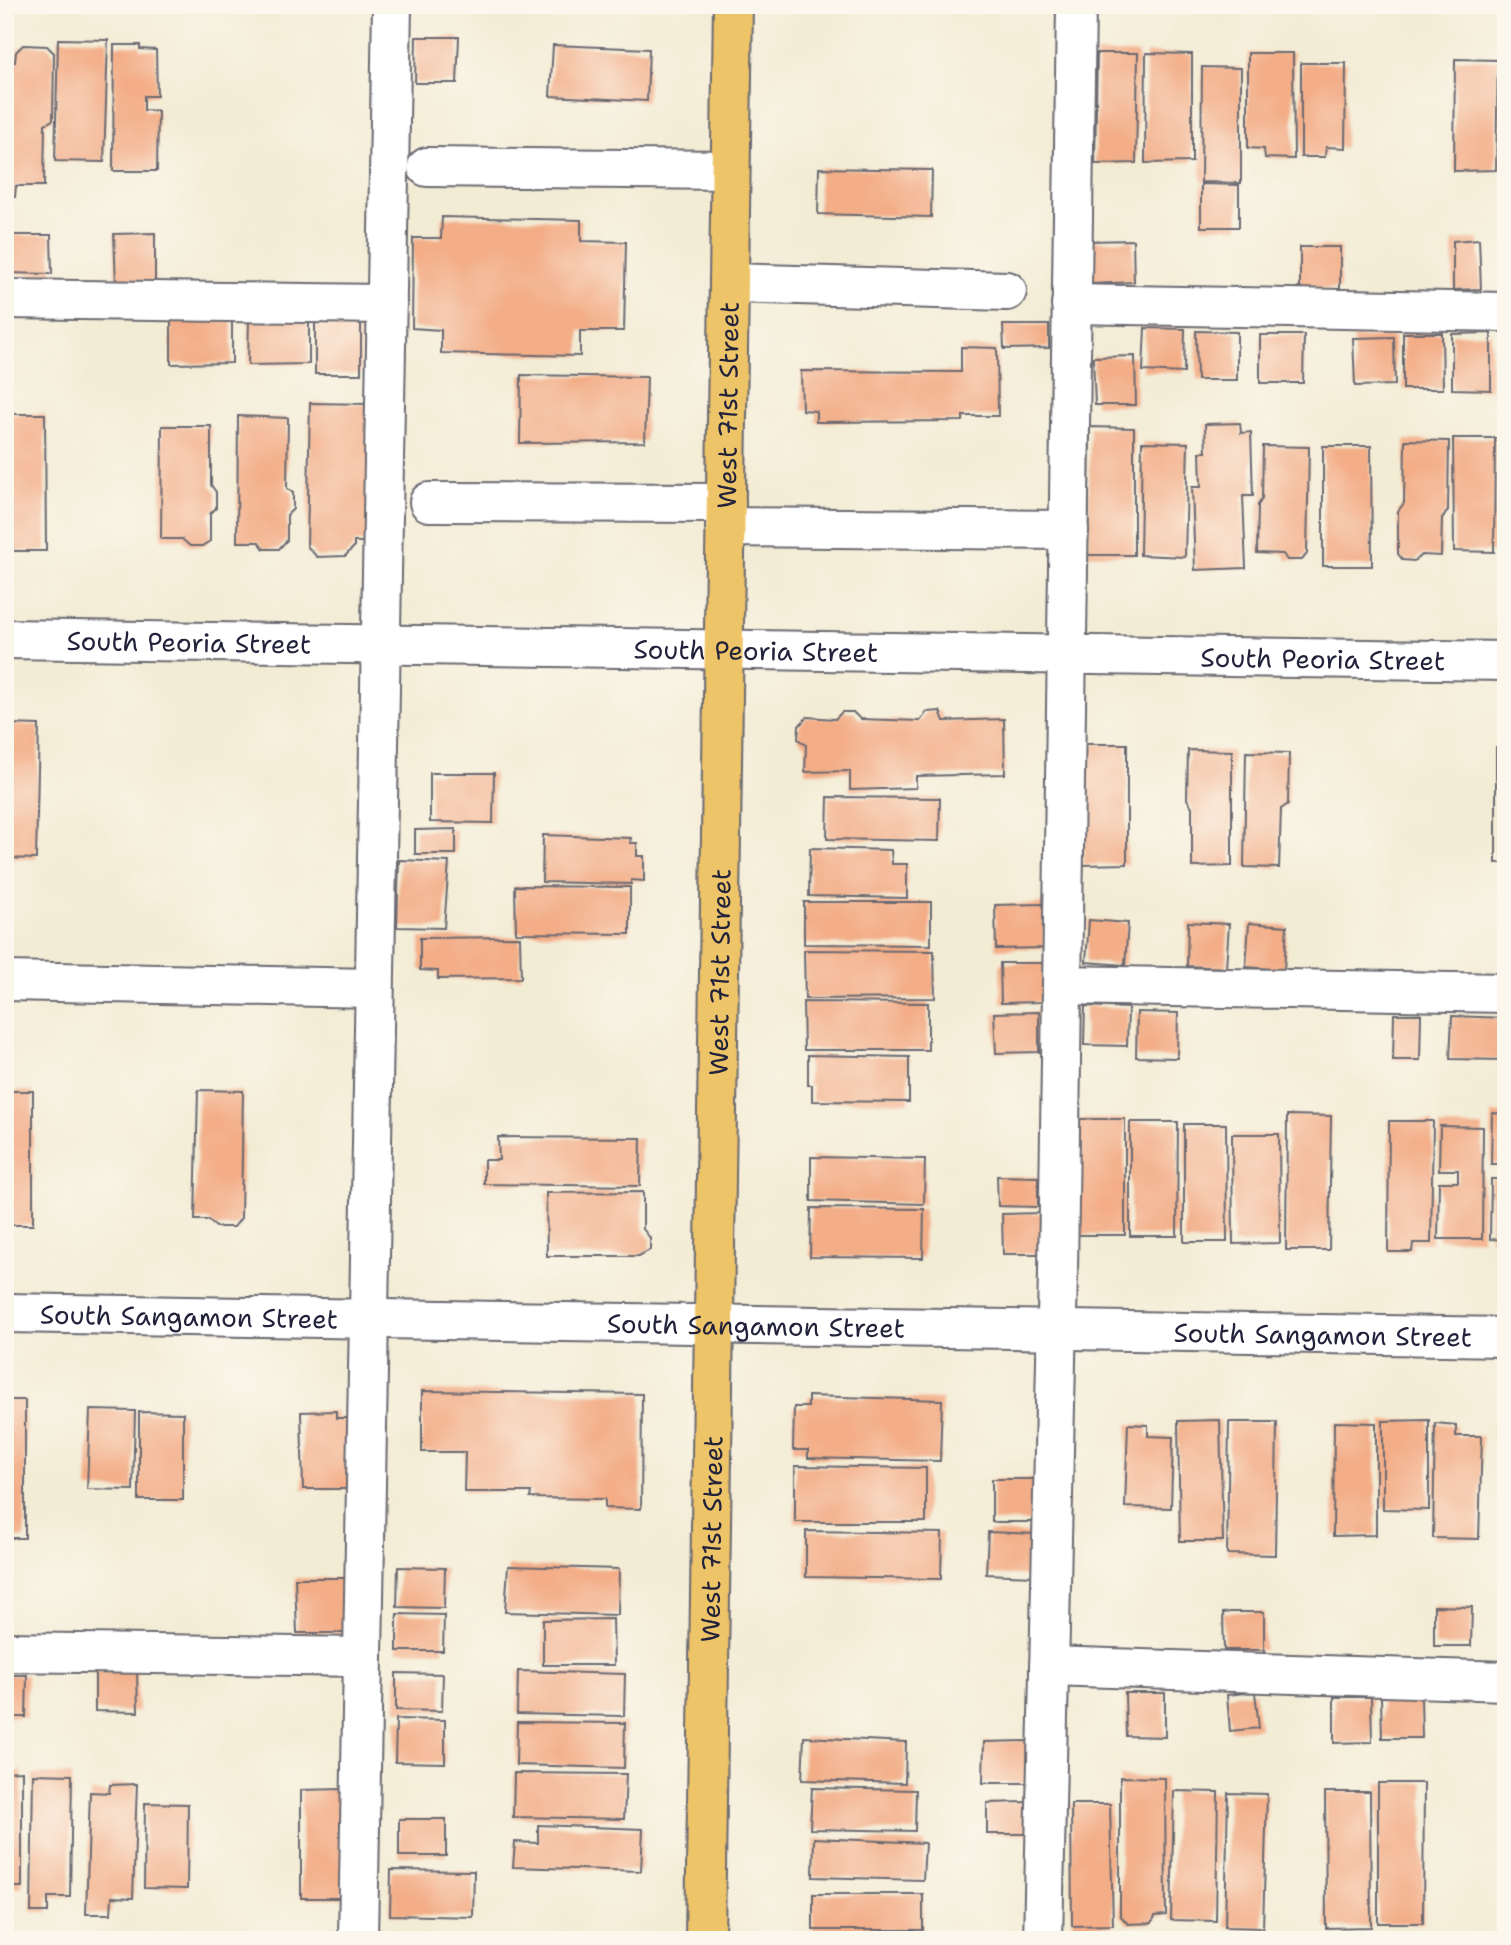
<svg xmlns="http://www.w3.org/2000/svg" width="1511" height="1945" font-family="'Shantell Sans',sans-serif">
<rect width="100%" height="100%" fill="#fbf7ec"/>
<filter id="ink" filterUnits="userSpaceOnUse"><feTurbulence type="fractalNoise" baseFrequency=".0143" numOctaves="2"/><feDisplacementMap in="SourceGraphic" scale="14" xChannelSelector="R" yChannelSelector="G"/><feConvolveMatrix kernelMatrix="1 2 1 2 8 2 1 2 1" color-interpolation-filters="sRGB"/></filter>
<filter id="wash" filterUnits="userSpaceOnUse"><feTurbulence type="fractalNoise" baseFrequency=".00686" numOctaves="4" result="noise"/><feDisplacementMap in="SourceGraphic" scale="28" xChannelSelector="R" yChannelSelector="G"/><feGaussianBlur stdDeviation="1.57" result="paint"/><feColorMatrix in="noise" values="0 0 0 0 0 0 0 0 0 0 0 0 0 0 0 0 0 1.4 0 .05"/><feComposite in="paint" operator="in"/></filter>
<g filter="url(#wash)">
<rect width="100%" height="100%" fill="#f3ecd5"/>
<g id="blocks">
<g fill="#f3ad87">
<polygon points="416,37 459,37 457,83 415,83"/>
<polygon points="58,39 108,40 104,162 55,161"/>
<polygon points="23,45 47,46 54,53 53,120 45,124 44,186 16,186 15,197 5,197 5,62 15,62 16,52"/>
<polygon points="114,45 140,45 140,49 156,50 157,96 144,96 144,110 158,111 157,171 113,171"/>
<polygon points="553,45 649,49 647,101 550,96"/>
<polygon points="1097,53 1138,53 1136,163 1095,164"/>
<polygon points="1146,53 1192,54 1192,162 1145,163"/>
<polygon points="1248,53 1293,53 1294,159 1265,158 1264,149 1248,148"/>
<polygon points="1455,59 1498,60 1496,170 1454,171"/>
<polygon points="1301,63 1346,63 1345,148 1326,147 1325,157 1301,157"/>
<polygon points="1202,67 1241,68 1241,183 1201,182"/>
<polygon points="819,168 932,170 931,217 818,214"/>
<polygon points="1201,184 1239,185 1239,227 1201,227"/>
<polygon points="442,217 581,220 581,241 626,242 624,331 580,331 580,356 441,353 441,330 412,328 413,238 441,238"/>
<polygon points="155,233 155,281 116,283 114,234"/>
<polygon points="5,235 51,235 52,274 5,273"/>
<polygon points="1479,239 1481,289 1453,290 1453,241"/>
<polygon points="1133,240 1134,282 1092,284 1090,241"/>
<polygon points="1300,247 1340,247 1340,289 1300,290"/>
<polygon points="249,318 309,319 309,364 248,365"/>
<rect x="315" y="318" width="46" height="56"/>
<polygon points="171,321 232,321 232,363 171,364"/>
<polygon points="1003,325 1049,325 1049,348 1004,349"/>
<polygon points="1145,328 1185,329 1184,373 1143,371"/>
<polygon points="1196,331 1237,332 1237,380 1197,380"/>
<polygon points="1403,333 1442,333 1443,389 1403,389"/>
<polygon points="1491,333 1491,390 1452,389 1452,334"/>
<polygon points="1260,335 1304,335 1303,383 1260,383"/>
<polygon points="1394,337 1395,385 1355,386 1353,338"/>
<polygon points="961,347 997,348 998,416 963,416 963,421 816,422 816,411 802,410 801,371 961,372"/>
<polygon points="1135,356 1136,405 1095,405 1093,357"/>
<polygon points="521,375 647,377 645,442 520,443"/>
<polygon points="310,403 371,404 370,542 354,542 354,547 345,556 317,557 307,546"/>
<polygon points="5,414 45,414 46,551 5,551"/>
<polygon points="238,416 288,418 287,488 293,493 293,509 287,515 287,540 279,549 264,549 259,542 237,542"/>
<polygon points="1240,423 1241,433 1251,432 1253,496 1243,496 1246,568 1195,570 1192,487 1201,487 1200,452 1206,452 1205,424"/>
<polygon points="162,426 211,426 211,485 216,492 216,508 210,514 210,541 202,546 190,546 182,539 161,539"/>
<polygon points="1090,427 1134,428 1134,555 1088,555"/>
<polygon points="1453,438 1495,438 1494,552 1454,551"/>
<polygon points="1405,440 1449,441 1448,511 1442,518 1441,556 1422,555 1414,561 1403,560 1398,554 1398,511 1404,503"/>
<polygon points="1142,442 1188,443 1185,557 1140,555"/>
<polygon points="1263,446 1309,447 1307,554 1302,560 1287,560 1283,554 1257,553 1258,505 1262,499"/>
<polygon points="1323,446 1371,446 1372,566 1323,566"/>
<polygon points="1506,460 1506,560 1502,561 1501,461"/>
<polygon points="940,711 944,721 1004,719 1005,774 916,776 916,788 850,790 850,771 805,772 806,745 798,739 799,726 807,717 835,719 842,712 853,712 860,719 920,721 927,712"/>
<polygon points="9,724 39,725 36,859 5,858 5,733 8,733"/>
<polygon points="1083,744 1127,744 1127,864 1083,865"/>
<rect x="1496" y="747" width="10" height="116"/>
<polygon points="1188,750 1232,751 1232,866 1192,867 1192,807 1187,799"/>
<polygon points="1246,752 1289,753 1288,804 1281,809 1279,868 1244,867"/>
<polygon points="430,773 494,773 493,823 430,822"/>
<polygon points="828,797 940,798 939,841 827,839"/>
<polygon points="456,829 456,854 415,854 415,830"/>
<polygon points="543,835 631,838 630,843 637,843 637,856 644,856 644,881 631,880 631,884 542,882"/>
<polygon points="810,848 891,850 892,864 907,864 907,898 809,896"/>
<polygon points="399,860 449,862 444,928 397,927"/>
<polygon points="515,886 630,887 630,934 516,933"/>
<polygon points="804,902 931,902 931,945 804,944"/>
<polygon points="1044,904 1044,948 996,949 995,905"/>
<polygon points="1089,920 1128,923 1125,965 1086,962"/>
<polygon points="1188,922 1229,924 1226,968 1187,966"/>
<polygon points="1249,923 1287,926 1284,970 1246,967"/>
<polygon points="520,937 521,978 438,979 438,971 420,970 420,938"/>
<polygon points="804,950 934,951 935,998 805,999"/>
<polygon points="1000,963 1044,963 1043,1002 1001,1003"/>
<polygon points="803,1002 928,1003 928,1050 804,1050"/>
<polygon points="1085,1006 1128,1008 1127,1046 1084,1045"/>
<polygon points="1039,1012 1039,1052 996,1053 994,1013"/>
<polygon points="1137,1012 1178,1013 1177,1058 1136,1057"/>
<polygon points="1394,1014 1421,1014 1420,1060 1393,1060"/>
<polygon points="1452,1016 1506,1018 1506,1060 1450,1059"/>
<polygon points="808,1055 909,1057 909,1102 812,1101 812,1085 808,1085"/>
<polygon points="198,1090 243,1091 241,1218 234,1227 216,1227 208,1220 195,1220"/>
<rect x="5" y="1091" width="28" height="134"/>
<polygon points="1492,1113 1506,1114 1506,1164 1491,1164"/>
<polygon points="1287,1115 1331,1116 1329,1250 1286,1250"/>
<rect x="1078" y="1119" width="47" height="116"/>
<polygon points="1389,1121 1433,1121 1431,1243 1413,1243 1412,1252 1388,1252"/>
<polygon points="1130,1122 1178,1122 1177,1236 1130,1236"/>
<polygon points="1184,1124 1226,1124 1227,1242 1184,1242"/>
<polygon points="1440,1126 1483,1127 1482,1239 1438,1239 1439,1182 1458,1182 1458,1170 1439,1170"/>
<polygon points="1232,1134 1279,1134 1280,1243 1233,1244"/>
<polygon points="498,1137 641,1138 640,1186 484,1184 484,1160 499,1160"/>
<polygon points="811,1157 925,1159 924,1204 811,1201"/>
<polygon points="997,1176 1038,1177 1038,1207 998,1206"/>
<polygon points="1491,1179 1506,1179 1506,1240 1490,1239"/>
<polygon points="643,1192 643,1229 650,1238 650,1250 639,1256 547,1256 546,1193"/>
<polygon points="811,1208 924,1209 923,1258 810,1257"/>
<polygon points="1043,1213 1044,1254 1003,1254 1002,1214"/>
<polygon points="422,1391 642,1394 641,1509 605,1508 605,1499 530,1498 531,1492 464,1492 465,1452 422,1452"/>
<polygon points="808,1396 942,1400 940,1461 808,1458 808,1450 793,1450 794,1407 808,1407"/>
<rect x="5" y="1400" width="20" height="138"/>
<polygon points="90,1410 135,1411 133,1490 87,1489"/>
<polygon points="336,1411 336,1418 350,1418 351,1489 303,1489 301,1412"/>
<polygon points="139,1412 183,1413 183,1500 139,1500"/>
<polygon points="1220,1420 1223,1541 1180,1541 1178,1421"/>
<polygon points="1429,1420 1429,1510 1383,1509 1383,1421"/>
<polygon points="1229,1422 1277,1422 1275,1555 1227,1554"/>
<polygon points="1334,1422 1376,1423 1376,1535 1333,1536"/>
<polygon points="1435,1423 1456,1425 1456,1436 1482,1436 1479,1539 1433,1538"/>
<polygon points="1128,1424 1148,1425 1148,1436 1173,1437 1171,1508 1125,1507"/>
<polygon points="795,1466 926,1468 926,1522 795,1522"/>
<rect x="992" y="1479" width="44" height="43"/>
<polygon points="806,1531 942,1533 941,1579 806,1577"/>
<polygon points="988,1532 1036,1534 1034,1576 986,1574"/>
<polygon points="508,1566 619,1569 618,1615 505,1612"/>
<polygon points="398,1567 445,1568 444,1608 397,1607"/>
<polygon points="295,1578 349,1578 350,1633 297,1633"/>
<polygon points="1434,1606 1472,1607 1471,1646 1434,1646"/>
<polygon points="1231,1612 1264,1612 1264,1650 1224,1650 1223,1613"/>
<polygon points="397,1614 444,1615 443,1651 397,1651"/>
<polygon points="613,1619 614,1665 543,1665 543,1620"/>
<polygon points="95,1671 137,1671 138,1712 95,1711"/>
<polygon points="518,1671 625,1674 624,1716 517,1714"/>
<polygon points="396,1673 443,1674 442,1711 396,1710"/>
<polygon points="5,1675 27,1675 26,1717 5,1717"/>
<polygon points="1255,1692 1259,1728 1230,1731 1227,1695"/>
<polygon points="1125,1693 1165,1693 1165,1737 1126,1736"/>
<polygon points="1334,1697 1371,1697 1372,1742 1334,1743"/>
<polygon points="1381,1697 1421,1697 1422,1738 1382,1738"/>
<polygon points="396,1719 445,1720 445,1763 395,1762"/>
<polygon points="517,1722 625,1723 624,1768 516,1765"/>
<polygon points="804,1737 906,1742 905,1783 802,1780"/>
<polygon points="1028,1741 1027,1783 983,1783 984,1742"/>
<polygon points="22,1771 22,1887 5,1887 5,1772"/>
<polygon points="514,1773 626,1774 624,1819 513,1817"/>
<polygon points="33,1774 72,1775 70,1897 48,1897 48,1912 31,1912"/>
<polygon points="1120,1777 1165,1778 1166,1915 1155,1916 1152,1923 1128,1924 1120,1915"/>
<polygon points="1378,1783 1424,1783 1423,1923 1378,1923"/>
<polygon points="137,1784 133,1898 112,1897 111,1914 86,1914 90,1792 109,1793 110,1785"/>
<polygon points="812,1788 916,1790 915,1831 810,1829"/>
<polygon points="344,1789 343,1898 301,1898 301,1790"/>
<polygon points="1174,1791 1218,1792 1216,1921 1171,1920"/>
<polygon points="1325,1792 1370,1792 1371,1927 1326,1928"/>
<polygon points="1228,1793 1267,1794 1263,1928 1225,1927"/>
<polygon points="1029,1802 1030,1834 987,1834 987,1803"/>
<polygon points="145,1803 188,1804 187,1889 144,1888"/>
<polygon points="1071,1804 1110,1804 1113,1925 1072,1926"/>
<rect x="399" y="1819" width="47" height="37"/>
<polygon points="538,1825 643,1829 641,1871 513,1867 515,1842 538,1843"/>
<polygon points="814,1838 925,1843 923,1880 813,1877"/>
<polygon points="391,1870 474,1871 473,1917 390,1915"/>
<rect x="813" y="1894" width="110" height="36"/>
</g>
</g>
</g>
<g filter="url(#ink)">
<use href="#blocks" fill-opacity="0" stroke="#6b6971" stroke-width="2"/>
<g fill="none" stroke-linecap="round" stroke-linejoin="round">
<defs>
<g id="minor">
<polyline points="427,167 730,170"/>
<polyline points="729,283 1007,291"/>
<polyline points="5,299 387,304"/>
<polyline points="1071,304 1506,312"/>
<polyline points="429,502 726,503"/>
<polyline points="725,527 1069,530"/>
<path id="s1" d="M5,639l1501,22"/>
<polyline points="5,981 374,988"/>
<polyline points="1062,985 1506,993"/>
<path id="s2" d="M5,1313l1501,24"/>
<polyline points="5,1652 363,1657"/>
<polyline points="1049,1666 1506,1681"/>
<polyline points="358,1940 392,5"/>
<polyline points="1043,1940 1058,1272 1076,5"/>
</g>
<g id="major">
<path id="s3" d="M705,1940l28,-1935"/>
</g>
</defs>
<use href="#minor" stroke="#6b6971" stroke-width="42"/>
<use href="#major" stroke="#6b6971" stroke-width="42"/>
<use href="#minor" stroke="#fff" stroke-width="38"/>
<use href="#major" stroke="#eec469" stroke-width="38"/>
</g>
</g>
<g text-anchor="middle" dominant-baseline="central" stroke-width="5" stroke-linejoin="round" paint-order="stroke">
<g font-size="26" fill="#22223b" stroke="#fbf7ec">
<text stroke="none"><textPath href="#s3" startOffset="1535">West 71st Street</textPath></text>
<text stroke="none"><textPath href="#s1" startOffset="184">South Peoria Street</textPath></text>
<text stroke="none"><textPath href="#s1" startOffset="751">South Peoria Street</textPath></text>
<text stroke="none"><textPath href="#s1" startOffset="1318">South Peoria Street</textPath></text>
<text stroke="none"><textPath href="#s3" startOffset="968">West 71st Street</textPath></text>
<text stroke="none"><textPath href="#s2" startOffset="184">South Sangamon Street</textPath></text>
<text stroke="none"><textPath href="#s2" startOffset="751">South Sangamon Street</textPath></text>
<text stroke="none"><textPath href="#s2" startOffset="1318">South Sangamon Street</textPath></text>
<text stroke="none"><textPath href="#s3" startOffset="401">West 71st Street</textPath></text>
</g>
</g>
<rect width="1511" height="1945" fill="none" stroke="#fbf7ec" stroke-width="28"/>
</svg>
